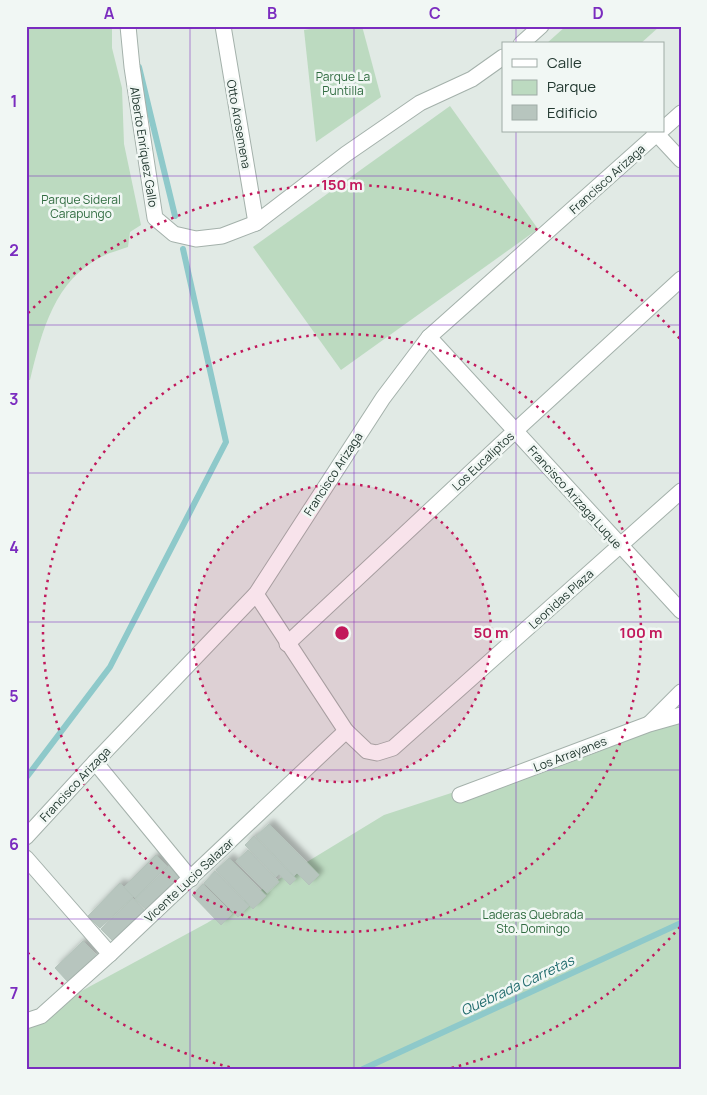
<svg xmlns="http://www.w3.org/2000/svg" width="707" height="1095" font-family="Manrope,sans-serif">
<defs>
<filter id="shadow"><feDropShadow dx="4.5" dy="-4.5" stdDeviation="2.5" flood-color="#0004"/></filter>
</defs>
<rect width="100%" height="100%" fill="#e1eae5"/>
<g fill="#bcdac0">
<path d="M26,26h86v22l10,40 2,56 17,81 -11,7 -2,15c-8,3 -17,5 -25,9 -49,24 -61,75 -73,124h-4z"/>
<polygon points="330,26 362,26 381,97 316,142 304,30"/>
<polygon points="566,26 660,26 640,44 546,44"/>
<polygon points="450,106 538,229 341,370 253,247"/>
<polygon points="681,713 681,1069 26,1069 26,1021 207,923 384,815 586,749"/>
</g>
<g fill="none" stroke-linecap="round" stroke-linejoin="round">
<g stroke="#8ec9ca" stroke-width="6">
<polyline points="139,67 175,216"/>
<polyline points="26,778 110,667 226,442 183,249"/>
<polyline points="363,1069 681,923"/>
</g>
</g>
<g fill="#b7c5be" stroke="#b4c3bb" filter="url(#shadow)">
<polygon points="269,824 319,875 309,885 297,873 294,876 256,836"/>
<polygon points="254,836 296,879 290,885 279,874 276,877 245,845"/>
<polygon points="248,850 279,882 267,893 236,861"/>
<polygon points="156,855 167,866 135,898 124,887"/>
<polygon points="229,858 266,896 253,909 216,870"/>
<polygon points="169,866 183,881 147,910 135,899"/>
<polygon points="215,871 249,906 238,917 204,883"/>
<polygon points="120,883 133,897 100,928 88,916"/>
<polygon points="203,884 232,914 221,925 192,895"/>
<polygon points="133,898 145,911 114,942 101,929"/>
<polygon points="83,941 97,956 69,983 55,968"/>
</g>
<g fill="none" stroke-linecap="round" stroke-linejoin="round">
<defs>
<g id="street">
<polyline points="128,26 132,67 155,218 174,234 196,239 222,236 256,223 346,154 420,103 472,79 503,57"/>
<polyline points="223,26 256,223"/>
<polyline points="521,44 541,26"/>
<polyline points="663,129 681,113"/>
<polyline points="654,131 681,160"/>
<polyline points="429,337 681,611"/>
<polyline points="256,594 346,731 367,751 377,753 393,748 681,491"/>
<polyline points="287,644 515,431 681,279"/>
<polyline points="650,723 681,692"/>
<polyline points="95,762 191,879"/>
<polyline points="460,795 649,724 681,715"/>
<polyline points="26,837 95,762 256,594 383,398 429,337 660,131"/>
<polyline points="26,858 110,954"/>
<polyline points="26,1021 41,1016 110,954 346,731"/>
</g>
</defs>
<use href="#street" stroke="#a4b1ab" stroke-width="17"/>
<use href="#street" stroke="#fff" stroke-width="15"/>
</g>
<path fill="none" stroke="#7b2cbf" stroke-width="1" stroke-opacity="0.55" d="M190,26v1043M354,26v1043M516,26v18M516,131v938M26,176h655M26,325h655M26,473h655M26,622h655M26,770h655M26,919h655"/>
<circle cx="342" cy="633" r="149" fill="#c2185b" fill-opacity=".12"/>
<g fill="none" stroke="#c2185b" stroke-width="2.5" stroke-dasharray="2.5 5">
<circle cx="342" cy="633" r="149"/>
<circle cx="342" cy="633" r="299"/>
<path d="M680 927A448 448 0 0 1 447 1069M237 1069A448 448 0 0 1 28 953M28 313A448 448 0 0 1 680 339"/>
</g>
<g text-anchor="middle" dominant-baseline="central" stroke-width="5" stroke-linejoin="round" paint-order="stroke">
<g font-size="12" fill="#316c41" stroke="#f1f7f4">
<text x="343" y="76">Parque La<tspan x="343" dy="14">Puntilla</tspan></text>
<text x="81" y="199">Parque Sideral<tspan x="81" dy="14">Carapungo</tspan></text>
<text x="533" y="914">Laderas Quebrada<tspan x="533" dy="14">Sto. Domingo</tspan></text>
</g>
<g font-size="12" fill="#233931" stroke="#f1f7f4">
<text transform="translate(239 124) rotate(80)">Otto Arosemena</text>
<text transform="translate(144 147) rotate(81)">Alberto Enríquez Gallo</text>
<text transform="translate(607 179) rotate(-42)">Francisco Arizaga</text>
<text transform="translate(483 461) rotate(-43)">Los Eucaliptos</text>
<text transform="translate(333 474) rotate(-57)">Francisco Arizaga</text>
<text transform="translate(575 497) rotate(48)">Francisco Arizaga Luque</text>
<text transform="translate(561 599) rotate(-42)">Leonidas Plaza</text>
<text transform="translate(570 754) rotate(-21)">Los Arrayanes</text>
<text transform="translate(75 784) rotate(-47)">Francisco Arizaga</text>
<text transform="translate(189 880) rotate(-43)">Vicente Lucio Salazar</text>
</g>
<g font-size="14" font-style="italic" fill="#236d6f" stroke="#f1f7f4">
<text transform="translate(517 985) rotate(-25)">Quebrada Carretas</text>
</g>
</g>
<circle cx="342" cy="633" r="8" fill="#c2185b" stroke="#f1f7f4" stroke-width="2.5"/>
<g font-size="15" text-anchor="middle" font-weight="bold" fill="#c2185b" stroke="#f1f7f4" stroke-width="5" stroke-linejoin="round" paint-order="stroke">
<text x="342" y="190">150 m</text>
<text x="491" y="638">50 m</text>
<text x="641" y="638">100 m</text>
</g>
<rect width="707" height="1095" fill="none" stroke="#f1f7f4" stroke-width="55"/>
<rect x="502" y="42" width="162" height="90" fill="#f1f7f4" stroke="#9faba6"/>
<rect x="512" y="59" width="25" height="8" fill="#ffffff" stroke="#9faba6"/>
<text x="547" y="68" font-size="15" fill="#233931">Calle</text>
<rect x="512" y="80" width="25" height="15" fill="#bcdac0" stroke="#9faba6"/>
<text x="547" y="92" font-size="15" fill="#233931">Parque</text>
<rect x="512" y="105" width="25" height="15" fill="#b7c5be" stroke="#9faba6"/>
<text x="547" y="118" font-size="15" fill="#233931">Edificio</text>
<rect x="28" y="28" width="652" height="1040" fill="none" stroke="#7b2cbf" stroke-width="2"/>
<g font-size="16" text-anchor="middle" font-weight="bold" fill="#7b2cbf">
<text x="109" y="19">A</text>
<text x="272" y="19">B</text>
<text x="435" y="19">C</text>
<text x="598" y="19">D</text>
<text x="14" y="107">1</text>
<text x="14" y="256">2</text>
<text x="14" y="405">3</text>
<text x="14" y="553">4</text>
<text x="14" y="702">5</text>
<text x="14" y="850">6</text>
<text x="14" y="999">7</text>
</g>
</svg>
